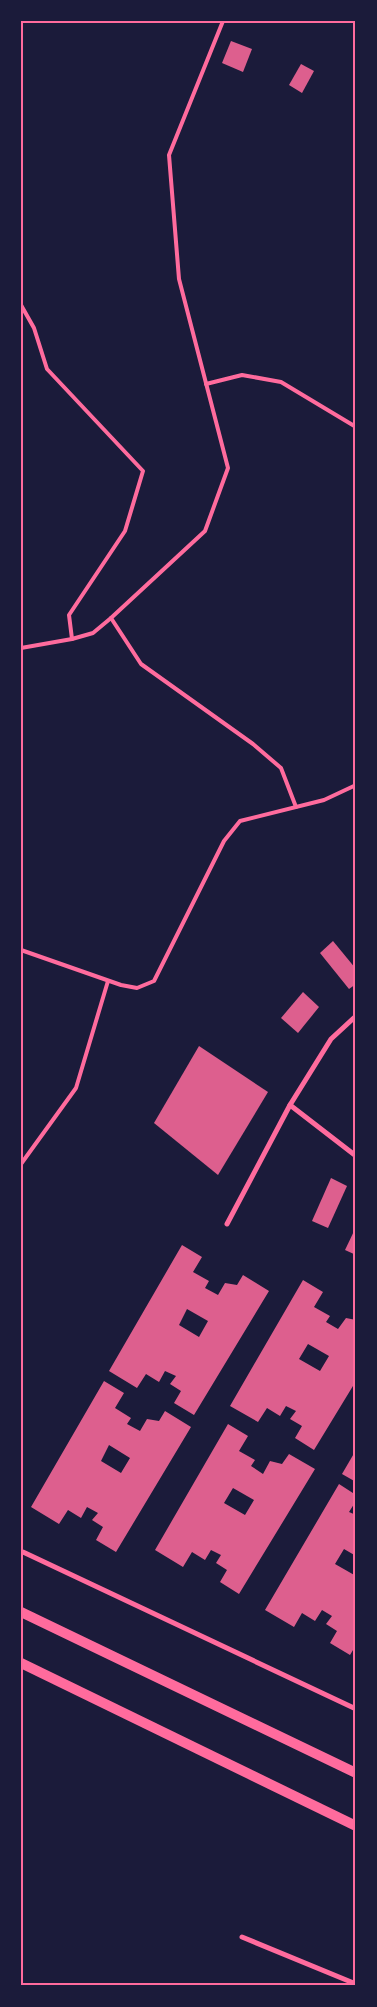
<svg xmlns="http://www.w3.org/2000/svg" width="377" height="2007" font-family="'DejaVu Sans',sans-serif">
<rect width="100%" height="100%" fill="#1b1b3a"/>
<g fill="#dd5f8e" fill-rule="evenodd">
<polygon points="231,41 252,49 243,72 222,63"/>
<polygon points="301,64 314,71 302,93 289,85"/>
<polygon points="333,941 356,969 356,984 349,989 320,953"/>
<polygon points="303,992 319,1007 298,1033 281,1018"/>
<polygon points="199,1046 268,1092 218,1175 154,1123"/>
<polygon points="331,1178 347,1186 328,1228 312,1221"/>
<polygon points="356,1227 356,1255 345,1250"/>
<path d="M182,1245l20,12 -9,15 16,9 -4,7 13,7 7,-12 12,2 6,-10 26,16 -75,124 -20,-12 7,-12 -11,-7 6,-8 -11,-5 -6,11 -13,-8 -9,14 -28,-17zM187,1309l21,12 -9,16 -20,-12z"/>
<path d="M303,1280l20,12 -9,15 16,9 -4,6 12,7 8,-11 10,2v61l-42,69 -19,-12 7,-12 -12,-7 6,-8 -10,-5 -6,10 -13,-8 -9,14 -28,-16zM308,1344l21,12 -9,15 -21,-12z"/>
<path d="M104,1381l20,12 -9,15 16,10 -4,6 13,7 7,-12 12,2 6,-10 26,16 -75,125 -20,-12 7,-13 -11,-7 6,-7 -11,-6 -6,11 -13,-8 -9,14 -28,-17zM109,1445l21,13 -9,15 -20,-12z"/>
<path d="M228,1424l20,12 -9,15 16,9 -4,6 12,8 7,-13 12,3 7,-10 26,15 -76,125 -19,-12 7,-12 -11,-7 5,-8 -10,-5 -6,10 -13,-8 -9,15 -28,-17zM233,1488l21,12 -9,15 -21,-12z"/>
<polygon points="356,1450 356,1482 342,1474"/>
<polygon points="339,1484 356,1495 356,1501 349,1512 356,1515 356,1556 344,1549 335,1564 356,1576 356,1645 350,1655 330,1643 337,1631 326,1624 332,1616 322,1610 315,1621 302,1613 294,1627 265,1610"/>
</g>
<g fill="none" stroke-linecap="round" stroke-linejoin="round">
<g stroke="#ff6b9d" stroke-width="4">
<polyline points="21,305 34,328 47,369 143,471 125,531 69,615 72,639"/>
<polyline points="206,384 242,375 281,382 356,427"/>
<polyline points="111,618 141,664 253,744 281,768 296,807"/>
<polyline points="21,648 72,639 93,633 111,618 205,531 228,468 179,279 169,155 223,21"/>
<polyline points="21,950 121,985 137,988 154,981 224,841 240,821 324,800 356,785"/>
<polyline points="21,1164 76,1088 108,981"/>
</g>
<g stroke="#ff6b9d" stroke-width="5">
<polyline points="290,1105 356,1156"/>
<polyline points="227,1224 290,1105 331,1039 356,1016"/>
<polyline points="23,1552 356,1709"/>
<polyline points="242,1937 356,1984"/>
</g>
<g stroke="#ff6b9d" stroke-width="10">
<polyline points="21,1612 356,1773"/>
<polyline points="21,1663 356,1826"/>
</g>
</g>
<rect width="377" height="2007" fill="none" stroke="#1b1b3a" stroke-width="45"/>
<rect x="22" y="22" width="332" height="1962" fill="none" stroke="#ff6b9d" stroke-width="2"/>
</svg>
